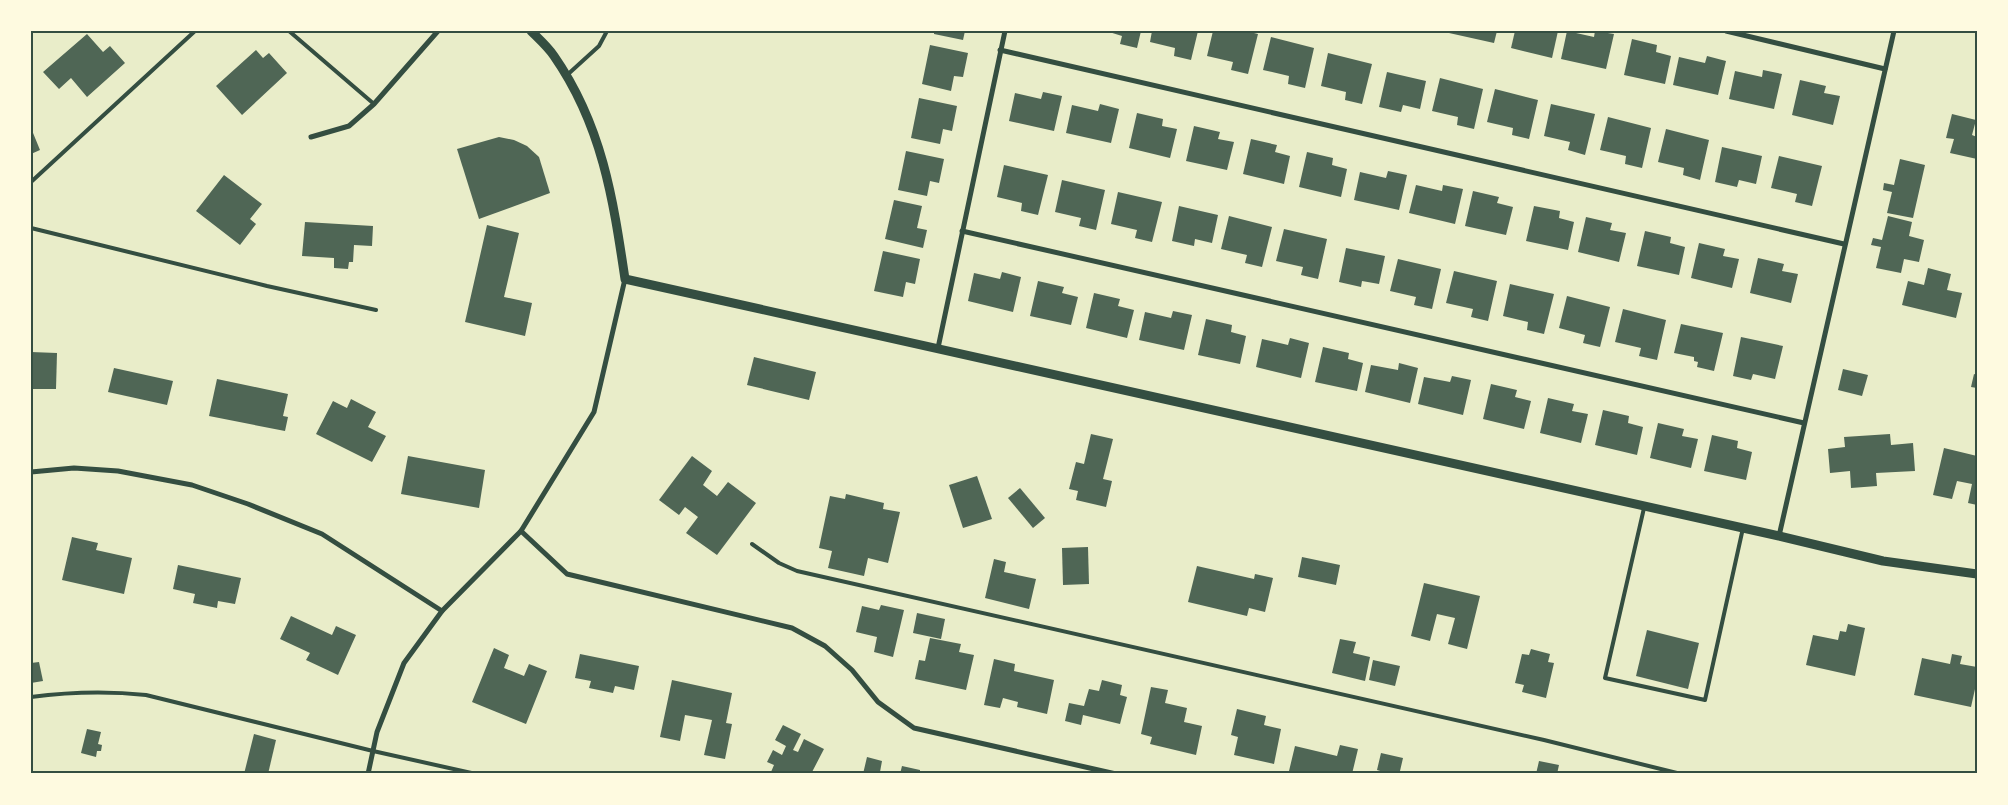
<svg xmlns="http://www.w3.org/2000/svg" width="2008" height="805" font-family="'Exo 2',sans-serif">
<rect width="100%" height="100%" fill="#e9edc9"/>
<g fill="#4f6655">
<polygon points="934,31 965,31 963,40 934,34"/>
<polygon points="1106,31 1141,31 1137,48 1120,44 1122,36"/>
<polygon points="1152,31 1198,31 1191,60 1174,56 1175,48 1150,42"/>
<polygon points="1213,31 1246,31 1258,34 1248,74 1231,70 1233,62 1207,56"/>
<polygon points="1450,31 1497,31 1494,43 1449,33"/>
<polygon points="1515,31 1558,31 1552,58 1511,48"/>
<polygon points="1567,31 1594,37 1595,31 1614,34 1606,69 1561,59"/>
<polygon points="87,34 103,52 110,46 125,63 87,97 71,78 59,89 43,72"/>
<polygon points="1271,37 1314,48 1305,88 1288,84 1289,76 1263,70"/>
<polygon points="1632,39 1657,45 1656,52 1671,56 1665,84 1624,75"/>
<polygon points="930,45 968,53 963,77 954,76 951,91 922,84"/>
<polygon points="256,50 263,58 269,53 287,73 242,115 216,86"/>
<polygon points="1328,53 1372,64 1362,104 1345,100 1346,92 1321,86"/>
<polygon points="1707,56 1726,61 1718,95 1673,85 1679,57 1705,63"/>
<polygon points="1763,70 1782,74 1774,109 1729,99 1735,71 1762,77"/>
<polygon points="1387,72 1426,81 1420,109 1403,105 1401,112 1379,107"/>
<polygon points="1440,78 1483,89 1474,129 1457,125 1458,117 1432,111"/>
<polygon points="1800,80 1826,86 1824,93 1840,96 1833,125 1792,115"/>
<polygon points="1495,89 1538,100 1529,139 1512,135 1513,128 1487,122"/>
<polygon points="1043,92 1062,96 1054,131 1009,121 1015,93 1041,99"/>
<polygon points="919,98 957,106 952,131 943,129 940,144 911,138"/>
<polygon points="1100,104 1119,109 1111,143 1066,133 1072,105 1098,111"/>
<polygon points="1551,104 1595,114 1585,155 1568,150 1570,142 1544,136"/>
<polygon points="1137,113 1163,119 1162,126 1177,129 1170,158 1129,148"/>
<polygon points="1952,114 1976,120 1972,135 1977,137 1977,159 1950,153 1954,139 1946,138"/>
<polygon points="1608,117 1651,128 1642,168 1625,164 1626,156 1600,150"/>
<polygon points="1194,126 1220,132 1218,139 1234,142 1227,170 1186,161"/>
<polygon points="31,128 40,150 31,154"/>
<polygon points="1666,129 1709,140 1700,180 1683,175 1684,168 1658,162"/>
<polygon points="499,137 514,140 527,146 539,157 550,193 479,219 457,149"/>
<polygon points="1251,139 1277,145 1275,152 1290,156 1284,184 1243,174"/>
<polygon points="1722,147 1762,156 1756,184 1739,180 1737,187 1715,182"/>
<polygon points="906,151 944,159 939,183 930,181 927,196 898,190"/>
<polygon points="1307,152 1333,158 1332,165 1347,169 1341,197 1299,187"/>
<polygon points="1779,156 1822,166 1812,206 1795,202 1797,194 1771,188"/>
<polygon points="1900,159 1925,165 1913,218 1887,213 1892,192 1883,190 1884,183 1894,185"/>
<polygon points="1004,165 1048,175 1038,215 1021,211 1022,203 997,197"/>
<polygon points="1388,171 1407,175 1399,210 1354,200 1360,172 1386,178"/>
<polygon points="224,175 262,204 250,219 256,224 240,245 196,211"/>
<polygon points="1062,180 1105,190 1096,230 1079,226 1081,218 1055,212"/>
<polygon points="1416,185 1442,191 1443,185 1463,189 1455,224 1409,213"/>
<polygon points="1473,191 1499,197 1497,203 1513,207 1506,235 1465,226"/>
<polygon points="1118,192 1162,202 1152,242 1135,238 1137,230 1111,224"/>
<polygon points="894,200 922,206 917,228 927,230 923,248 885,239"/>
<polygon points="1179,206 1218,215 1212,243 1195,239 1194,246 1172,241"/>
<polygon points="1534,206 1560,211 1559,218 1574,222 1568,250 1526,241"/>
<polygon points="1229,216 1272,227 1262,267 1245,263 1247,255 1221,249"/>
<polygon points="1888,216 1912,222 1909,236 1924,240 1919,262 1904,259 1901,273 1876,268 1881,247 1871,245 1873,238 1882,240"/>
<polygon points="1586,217 1612,223 1610,230 1626,233 1619,262 1578,252"/>
<polygon points="305,222 373,226 372,246 354,245 353,262 349,262 348,269 334,268 334,258 302,256"/>
<polygon points="487,225 519,233 504,297 532,303 525,336 465,322"/>
<polygon points="1284,229 1327,239 1318,279 1301,275 1303,267 1276,261"/>
<polygon points="1645,231 1671,237 1670,243 1685,247 1679,275 1637,266"/>
<polygon points="1699,243 1725,249 1723,256 1739,259 1732,288 1691,278"/>
<polygon points="1346,248 1385,256 1379,284 1362,281 1361,287 1339,282"/>
<polygon points="883,251 920,259 915,284 906,282 903,297 874,291"/>
<polygon points="1758,258 1784,264 1782,271 1798,274 1791,303 1750,293"/>
<polygon points="1398,259 1441,269 1432,309 1414,305 1416,297 1390,291"/>
<polygon points="1928,268 1951,274 1947,290 1962,293 1956,318 1902,305 1908,281 1924,285"/>
<polygon points="1454,271 1497,281 1488,321 1471,317 1473,309 1446,303"/>
<polygon points="1002,272 1021,277 1013,312 968,301 974,273 1000,279"/>
<polygon points="1038,281 1064,287 1062,293 1078,297 1071,325 1030,316"/>
<polygon points="1510,284 1554,294 1544,334 1527,330 1528,322 1503,316"/>
<polygon points="1094,293 1120,299 1118,306 1134,310 1127,338 1086,328"/>
<polygon points="1567,296 1610,307 1600,347 1583,343 1585,335 1559,328"/>
<polygon points="1623,309 1666,320 1657,360 1639,356 1641,348 1615,342"/>
<polygon points="1173,311 1192,315 1184,350 1139,340 1145,312 1171,318"/>
<polygon points="1206,319 1232,325 1231,332 1246,336 1240,364 1198,355"/>
<polygon points="1681,324 1723,333 1714,371 1697,367 1698,362 1694,361 1694,357 1674,353"/>
<polygon points="1741,337 1783,346 1775,379 1753,374 1751,380 1733,376"/>
<polygon points="1290,338 1309,343 1301,378 1256,367 1262,339 1288,345"/>
<polygon points="1323,347 1349,353 1348,359 1363,363 1357,391 1315,382"/>
<polygon points="31,352 57,353 56,389 31,389"/>
<polygon points="754,357 816,372 809,400 747,385"/>
<polygon points="1399,363 1418,368 1410,403 1365,392 1371,365 1398,370"/>
<polygon points="114,368 173,381 167,405 108,392"/>
<polygon points="1843,369 1868,375 1862,396 1838,390"/>
<polygon points="1974,374 1977,375 1977,388 1971,387"/>
<polygon points="1452,376 1471,380 1463,415 1418,404 1424,377 1450,382"/>
<polygon points="217,379 288,394 283,416 288,417 285,431 209,416"/>
<polygon points="1491,384 1517,390 1515,397 1531,401 1524,429 1483,419"/>
<polygon points="1548,398 1574,404 1572,411 1588,414 1581,443 1540,433"/>
<polygon points="351,399 376,412 368,427 386,436 372,462 316,434 333,401 347,408"/>
<polygon points="1603,410 1629,416 1628,423 1643,427 1637,455 1595,445"/>
<polygon points="1658,423 1684,429 1682,436 1698,439 1691,468 1650,458"/>
<polygon points="1091,434 1113,439 1103,479 1112,481 1106,507 1076,500 1078,491 1069,489 1076,462 1084,464"/>
<polygon points="1890,434 1891,445 1913,443 1915,471 1876,473 1877,486 1851,488 1850,471 1830,473 1828,449 1845,447 1844,437"/>
<polygon points="1712,435 1738,441 1737,448 1752,452 1746,480 1704,471"/>
<polygon points="1944,448 1977,456 1977,505 1968,503 1972,484 1957,481 1952,499 1933,495"/>
<polygon points="408,456 485,470 479,508 401,494"/>
<polygon points="692,456 712,471 703,485 717,496 728,482 756,503 717,555 686,533 698,517 685,507 679,515 659,500"/>
<polygon points="977,476 992,519 963,528 949,485"/>
<polygon points="1020,488 1045,518 1033,528 1008,498"/>
<polygon points="846,494 884,503 883,509 900,512 888,563 868,558 864,576 828,568 832,551 819,548 830,496 845,499"/>
<polygon points="72,537 98,543 96,550 132,558 124,594 62,580"/>
<polygon points="1088,547 1089,584 1063,585 1062,548"/>
<polygon points="1302,557 1340,565 1336,585 1298,577"/>
<polygon points="994,559 1006,562 1004,572 1036,579 1029,609 985,598"/>
<polygon points="178,565 241,578 235,604 218,601 217,608 193,603 195,594 173,589"/>
<polygon points="1197,566 1254,579 1255,574 1273,578 1265,612 1249,608 1247,616 1188,602"/>
<polygon points="1424,583 1480,596 1467,649 1448,644 1455,618 1437,614 1430,641 1411,636"/>
<polygon points="881,605 904,610 893,657 874,652 877,637 856,632 862,606 879,610"/>
<polygon points="917,613 945,619 941,639 913,633"/>
<polygon points="291,616 332,635 336,626 356,635 338,675 306,660 310,653 280,639"/>
<polygon points="1848,624 1865,628 1855,676 1806,665 1813,635 1838,640 1840,631 1846,632"/>
<polygon points="1647,630 1699,643 1688,689 1636,676"/>
<polygon points="930,638 961,644 959,652 974,655 966,690 915,679 919,660 925,661"/>
<polygon points="1340,639 1356,642 1353,653 1370,657 1365,681 1332,673"/>
<polygon points="494,648 509,655 504,668 524,676 529,664 547,671 526,724 472,702"/>
<polygon points="1531,649 1550,654 1548,662 1554,663 1546,698 1522,692 1524,685 1515,683 1522,654 1529,655"/>
<polygon points="580,654 639,666 634,690 615,686 613,693 589,688 591,681 575,678"/>
<polygon points="1952,654 1962,656 1960,664 1977,667 1977,680 1971,707 1914,695 1922,658 1950,664"/>
<polygon points="994,659 1015,664 1014,671 1054,680 1047,714 1017,707 1018,702 1003,698 1000,708 984,705"/>
<polygon points="1373,660 1400,666 1395,686 1369,680"/>
<polygon points="39,662 43,681 31,683 31,663"/>
<polygon points="672,680 732,693 726,723 732,724 725,759 704,755 712,720 685,715 680,741 660,737"/>
<polygon points="1102,680 1122,685 1120,695 1127,697 1120,724 1083,715 1081,725 1065,721 1069,703 1084,706 1089,689 1099,691"/>
<polygon points="1151,687 1168,690 1165,703 1187,708 1184,722 1202,726 1196,755 1150,744 1152,737 1141,734"/>
<polygon points="1237,709 1266,716 1264,725 1281,729 1274,764 1234,755 1238,737 1231,735"/>
<polygon points="783,725 801,734 793,750 798,752 804,739 824,749 811,774 771,772 774,765 767,762 773,750 782,755 786,746 775,740"/>
<polygon points="87,729 101,732 98,744 102,745 101,751 97,751 96,757 81,753"/>
<polygon points="254,734 276,740 268,774 244,774"/>
<polygon points="1340,745 1358,749 1352,774 1301,774 1289,771 1295,746 1337,756"/>
<polygon points="1381,753 1403,758 1400,771 1407,774 1390,774 1377,770"/>
<polygon points="867,757 882,761 880,772 885,774 863,774"/>
<polygon points="1539,761 1559,765 1557,774 1536,774"/>
<polygon points="902,766 920,770 920,774 900,774"/>
</g>
<g fill="none" stroke-linecap="round" stroke-linejoin="round">
<g stroke="#344e41" stroke-width="4">
<polyline points="289,31 374,104"/>
<polyline points="566,76 599,46 607,31"/>
<polyline points="31,182 195,31"/>
<polyline points="31,228 267,286 376,310"/>
<polyline points="1644,508 1605,678 1705,700 1743,528"/>
<polyline points="752,544 779,563 797,571 1544,740 1681,774"/>
<path d="M31,697c38,-5 77,-6 115,-2l227,56 103,23"/>
</g>
<g stroke="#344e41" stroke-width="5">
<polyline points="1726,31 1885,69"/>
<polyline points="1000,50 1844,244"/>
<polyline points="311,137 349,126 374,104 438,31"/>
<polyline points="962,231 1804,423"/>
<polyline points="938,348 1005,31"/>
<polyline points="31,472 74,468 118,471 192,485 248,504 322,534 442,611"/>
<polyline points="521,531 567,574 792,628 825,646 852,670 878,702 914,728 1116,774"/>
<polyline points="1779,536 1894,31"/>
<polyline points="368,774 377,732 404,663 442,611 521,531 594,412 625,279"/>
</g>
<path stroke="#344e41" stroke-width="9" d="M531,31c8,8 17,16 23,25 48,69 59,142 71,223l1154,257 104,25 94,13"/>
</g>
<rect width="2008" height="805" fill="none" stroke="#fefae0" stroke-width="65"/>
<rect x="32" y="32" width="1944" height="740" fill="none" stroke="#344e41" stroke-width="2"/>
</svg>
